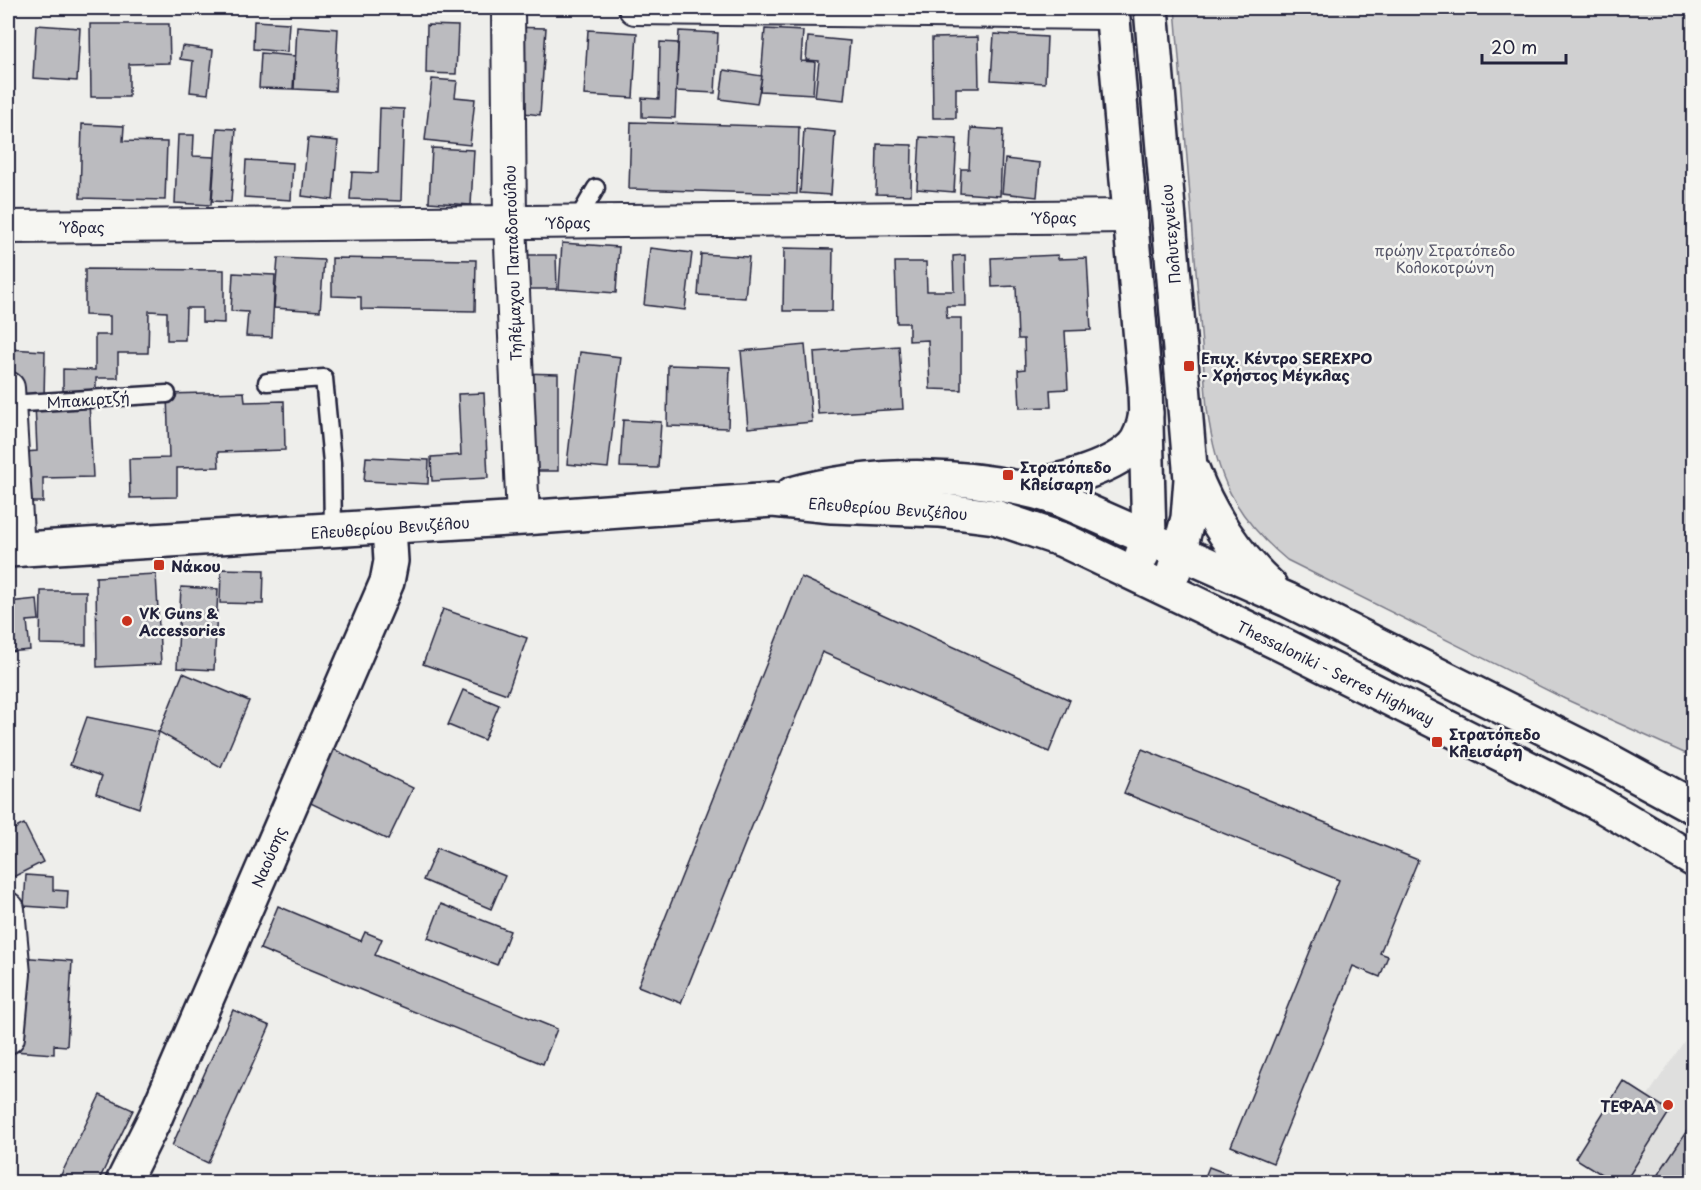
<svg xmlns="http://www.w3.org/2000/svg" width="1701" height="1190" font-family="'Playpen Sans',sans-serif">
<rect width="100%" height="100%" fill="#eeeeeb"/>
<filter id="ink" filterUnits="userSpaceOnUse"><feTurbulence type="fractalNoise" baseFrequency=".0167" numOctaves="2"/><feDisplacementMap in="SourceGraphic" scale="12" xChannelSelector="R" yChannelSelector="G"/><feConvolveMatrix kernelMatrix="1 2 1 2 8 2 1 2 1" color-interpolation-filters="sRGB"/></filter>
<g filter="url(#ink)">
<polygon fill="#dfdfde" points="1693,1028 1693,1182 1590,1182"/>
<path fill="#d0d0d1" stroke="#797986" stroke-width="1.5" d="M1175,8h518v749l-128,-58 -278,-139c-53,-44 -71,-83 -80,-152z"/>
<g fill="#bbbbbf" stroke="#22223b" stroke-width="1.5">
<polygon points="254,21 289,23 287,52 253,49"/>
<polygon points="90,24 169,24 170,63 129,64 129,97 91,97"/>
<polygon points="36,25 80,28 77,81 33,78"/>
<polygon points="427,25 458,26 456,74 426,73"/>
<polygon points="297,26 338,29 335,91 294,89"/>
<polygon points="508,27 546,28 540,115 508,111"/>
<polygon points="765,29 803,31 801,61 815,62 813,94 760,91"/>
<polygon points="588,30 637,33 633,98 584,95"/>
<polygon points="679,31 718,33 715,93 676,91"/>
<polygon points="994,34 1047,37 1045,83 991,80"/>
<polygon points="808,37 850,41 844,100 815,97 819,61 806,60"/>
<polygon points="978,37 979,88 956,88 956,118 933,118 932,38"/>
<polygon points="660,42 678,43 675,118 642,117 642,98 659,99"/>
<polygon points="182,46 213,50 208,94 190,92 193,61 180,59"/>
<polygon points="261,53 295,56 293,89 259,88"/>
<polygon points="724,70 762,76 757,104 720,99"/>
<polygon points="432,79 457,81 455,97 475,99 470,145 425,140"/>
<polygon points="380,108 404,109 401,201 350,199 352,172 378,173"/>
<polygon points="631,122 799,127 797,194 629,189"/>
<polygon points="82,124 124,126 123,141 167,142 165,200 80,198"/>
<polygon points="217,128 236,129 231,202 212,201"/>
<polygon points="971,128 1003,130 1000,196 960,193 961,169 969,169"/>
<polygon points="804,129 835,132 831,195 800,193"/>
<polygon points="178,135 194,135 193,156 214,157 211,205 175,203"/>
<polygon points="920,137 957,139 954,192 917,189"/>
<polygon points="308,138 338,141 333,200 302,196"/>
<polygon points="877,144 912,145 911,195 876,194"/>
<polygon points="432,148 474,150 471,205 429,202"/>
<polygon points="1005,159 1040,163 1037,197 1002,193"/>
<polygon points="246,160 293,163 291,200 244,197"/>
<polygon points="562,243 619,247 616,293 559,289"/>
<polygon points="650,248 692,253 685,310 644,305"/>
<polygon points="784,248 833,249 832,311 783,311"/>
<polygon points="701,254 749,257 745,298 698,295"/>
<polygon points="522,255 556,255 557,289 522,289"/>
<polygon points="965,255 966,306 946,306 947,318 961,318 961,390 930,389 928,340 909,341 909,323 897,323 895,262 926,262 927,291 954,291 953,256"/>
<polygon points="1058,255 1058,259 1087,258 1091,330 1065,331 1068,389 1050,390 1051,407 1020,408 1018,370 1025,369 1024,339 1018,339 1016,286 992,287 991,258"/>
<polygon points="278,258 324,260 320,311 274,308"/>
<polygon points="332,258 476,260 475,311 361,309 361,297 332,296"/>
<polygon points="85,269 224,270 224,323 202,322 202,308 186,308 185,340 167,340 167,312 149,311 148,353 118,353 118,378 96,378 96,393 63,393 63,369 95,370 95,335 110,335 110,316 85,315"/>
<polygon points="233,273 275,275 272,337 246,336 248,312 231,311"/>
<polygon points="805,345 812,422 748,428 741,351"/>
<polygon points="899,346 903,409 818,414 814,352"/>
<polygon points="9,349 45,351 44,398 8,393"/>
<polygon points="580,352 621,357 608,468 567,464"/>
<polygon points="668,365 730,367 728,428 667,426"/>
<polygon points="518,373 558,374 558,471 520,471 534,431 534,407 517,405"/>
<polygon points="244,392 245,402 284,401 285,450 218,452 219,467 177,468 177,497 130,498 129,459 169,458 167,394"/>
<polygon points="484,393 488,478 432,481 431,457 461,455 458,394"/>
<polygon points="89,402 93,477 43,478 43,502 15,502 12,453 37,451 35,403"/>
<polygon points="623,420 661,422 658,468 620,467"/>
<polygon points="366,457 429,460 428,484 364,481"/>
<polygon points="221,569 264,570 263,604 220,603"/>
<polygon points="156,574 161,664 97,667 96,577"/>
<polygon points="801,577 1070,700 1049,752 822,652 681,1003 638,986"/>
<polygon points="181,587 218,589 214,670 177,668"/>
<polygon points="41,591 86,591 86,645 40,644"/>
<polygon points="37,599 39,620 27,621 30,650 8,652 8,602"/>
<polygon points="443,609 527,638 507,694 423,664"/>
<polygon points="183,673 249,701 221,767 159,732"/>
<polygon points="463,690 499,705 484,740 448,725"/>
<polygon points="87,717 159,732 139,808 96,793 102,776 70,765"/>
<polygon points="325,745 413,788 388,840 300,798"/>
<polygon points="1142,749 1418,860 1380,953 1388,956 1380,977 1353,966 1273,1163 1231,1146 1339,880 1124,793"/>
<polygon points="24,824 43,862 9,879 8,832"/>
<polygon points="437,848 505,876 491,909 423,880"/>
<polygon points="26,875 53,877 53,890 68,891 67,909 24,906"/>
<polygon points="441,904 510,931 497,965 428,938"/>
<polygon points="278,906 361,941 365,932 382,939 375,955 557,1029 543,1064 260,949"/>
<polygon points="18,957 72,961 67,1046 54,1045 54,1054 13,1051"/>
<polygon points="233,1010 270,1026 208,1163 172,1146"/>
<polygon points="1623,1081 1670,1111 1625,1182 1614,1182 1575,1158"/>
<polygon points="100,1095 133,1110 98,1182 67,1182 59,1179"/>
<polygon points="1694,1120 1694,1182 1653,1182"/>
<polygon points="1209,1167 1249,1182 1203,1182"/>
</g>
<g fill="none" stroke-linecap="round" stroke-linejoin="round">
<defs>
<g id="service">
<polyline points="576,222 596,188"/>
<polyline points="267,382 324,378 332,463 333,530"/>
<polyline points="9,404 167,394"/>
</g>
<g id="minor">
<polyline points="508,8 510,223 523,518"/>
<polyline points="635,8 1113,13"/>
<polyline points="8,227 1131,216"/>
<polyline points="8,388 18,550"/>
<polyline points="8,909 14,974 8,1037"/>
</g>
<polyline id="tertiary" points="123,1182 155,1118 387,582 391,561 389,527"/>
<g id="secondary">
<polyline points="1112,8 1145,386 1149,537 1142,555"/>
<polyline points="1151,8 1191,479 1188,518 1174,571"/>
<path d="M1193,471c16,43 43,84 77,115"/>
<path d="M1025,487c30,-4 84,-18 106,-39 9,-8 13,-23 15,-35"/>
<path d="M792,494c83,-23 182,-22 265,4l231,102 316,158 90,49"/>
<polyline points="8,550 523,518 773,500 832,506 939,510 995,517 1063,540 1287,647 1598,803 1694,860"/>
</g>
</defs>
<use href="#service" stroke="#22223b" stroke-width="21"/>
<use href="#minor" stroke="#22223b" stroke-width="36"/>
<use href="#tertiary" stroke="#22223b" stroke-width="38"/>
<use href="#secondary" stroke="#22223b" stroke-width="38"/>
<use href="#service" stroke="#f6f6f2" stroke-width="16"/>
<use href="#minor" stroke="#f6f6f2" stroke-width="32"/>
<use href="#tertiary" stroke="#f6f6f2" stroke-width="33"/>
<use href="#secondary" stroke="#f6f6f2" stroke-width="33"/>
</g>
</g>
<g fill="#c8321e" stroke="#f6f6f2" stroke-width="2">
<rect x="1183" y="360" width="12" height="12" rx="3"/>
<rect x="1002" y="469" width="12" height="12" rx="3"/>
<rect x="153" y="559" width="12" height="12" rx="3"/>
<circle cx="127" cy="621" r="6"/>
<rect x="1431" y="736" width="12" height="12" rx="3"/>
<circle cx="1668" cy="1105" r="6"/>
</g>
<g text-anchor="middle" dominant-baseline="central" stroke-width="5" stroke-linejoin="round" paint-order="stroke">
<g font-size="15" fill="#22223b" stroke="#f6f6f2">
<text transform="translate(1055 217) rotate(-1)">Ύδρας</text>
<text transform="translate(569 222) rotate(-1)">Ύδρας</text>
<text x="83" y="226">Ύδρας</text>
<text transform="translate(1170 234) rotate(-95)">Πολυτεχνείου</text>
<text transform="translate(512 263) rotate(-92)">Τηλέμαχου Παπαδοπούλου</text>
<text transform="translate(88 399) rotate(-4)">Μπακιρτζή</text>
<text transform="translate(888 508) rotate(4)">Ελευθερίου Βενιζέλου</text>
<text transform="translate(390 527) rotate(-4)">Ελευθερίου Βενιζέλου</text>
<text transform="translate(1336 672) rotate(26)">Thessaloniki - Serres Highway</text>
<text transform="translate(268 857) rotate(-67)">Ναούσης</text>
</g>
<g font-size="15" fill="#565668" stroke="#f6f6f2">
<text x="1445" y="249">πρώην Στρατόπεδο<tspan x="1445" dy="17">Κολοκοτρώνη</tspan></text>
</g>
<g font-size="15" font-weight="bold" fill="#22223b" stroke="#f6f6f2" text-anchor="start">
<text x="1201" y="357">Επιχ. Κέντρο SEREXPO<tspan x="1201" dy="17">- Χρήστος Μέγκλας</tspan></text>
<text x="1020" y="466">Στρατόπεδο<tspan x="1020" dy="17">Κλείσαρη</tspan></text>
<text x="171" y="565">Νάκου</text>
<text x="139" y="612">VK Guns &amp;<tspan x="139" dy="17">Accessories</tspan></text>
<text x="1449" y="733">Στρατόπεδο<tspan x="1449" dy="17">Κλεισάρη</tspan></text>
<text x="1656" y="1105" text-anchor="end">ΤΕΦΑΑ</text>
</g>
</g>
<rect width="1701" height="1190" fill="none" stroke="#f6f6f2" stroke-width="30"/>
<rect x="15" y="15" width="1671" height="1160" fill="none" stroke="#22223b" stroke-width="2" filter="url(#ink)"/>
<path d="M1482 54v9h84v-9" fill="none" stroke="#22223b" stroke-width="3"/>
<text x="1491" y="54" font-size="18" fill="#22223b" stroke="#f6f6f2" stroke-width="4.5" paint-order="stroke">20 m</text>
</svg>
